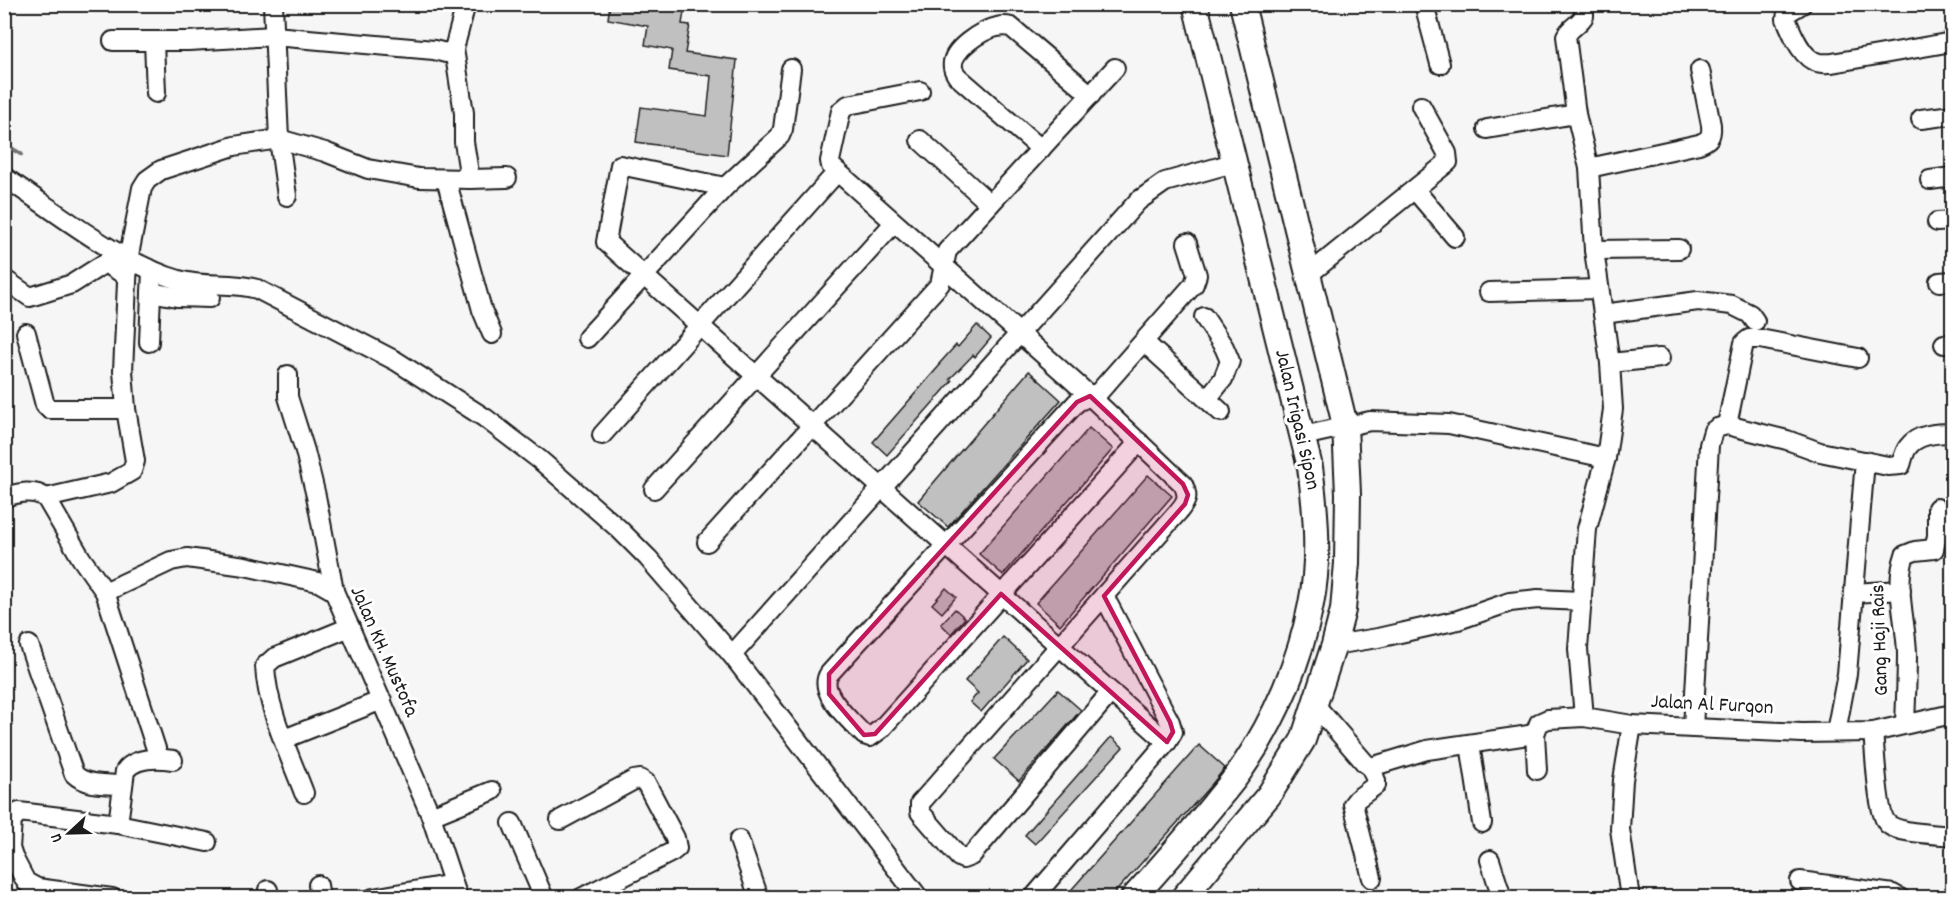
<svg xmlns="http://www.w3.org/2000/svg" width="1957" height="902" font-family="Dekko,sans-serif">
<rect width="100%" height="100%" fill="#f6f6f6"/>
<filter id="ink" filterUnits="userSpaceOnUse"><feTurbulence type="fractalNoise" baseFrequency=".0167" numOctaves="2"/><feDisplacementMap in="SourceGraphic" scale="12" xChannelSelector="R" yChannelSelector="G"/><feConvolveMatrix kernelMatrix="1 2 1 2 8 2 1 2 1" color-interpolation-filters="sRGB"/></filter>
<g filter="url(#ink)">
<g fill="none" stroke-linecap="round" stroke-linejoin="round">
<polyline stroke="#727272" stroke-width="4.5" points="4,144 21,154"/>
</g>
<g fill="#c0c0c0" stroke="#1c1c1c" stroke-width="1.5">
<polygon points="610,4 685,6 682,24 690,25 685,53 737,60 727,155 636,142 641,107 707,116 711,76 669,70 672,50 645,45 648,26 608,19"/>
<polygon points="977,325 991,338 975,357 973,355 950,379 952,381 887,455 873,442 940,365 939,364 956,345 958,347"/>
<polygon points="1029,371 1061,400 948,527 918,501"/>
<polygon points="1089,428 1113,449 1003,575 979,554"/>
<polygon points="1148,475 1172,496 1060,625 1036,603"/>
<polygon points="946,588 956,597 942,613 932,604"/>
<polygon points="955,609 965,618 951,634 941,624"/>
<polygon points="1003,637 1027,659 981,712 970,702 978,693 965,681"/>
<polygon points="1058,690 1081,710 1019,781 994,759"/>
<polygon points="1111,737 1123,747 1035,844 1025,835"/>
<polygon points="1199,745 1225,768 1212,784 1111,897 1065,897"/>
</g>
<g fill="none" stroke-linecap="round" stroke-linejoin="round">
<defs>
<g id="minor">
<polyline points="273,4 279,139 287,196"/>
<polyline points="1424,4 1440,64"/>
<path d="M1584,4v12c-5,9 -14,11 -18,20l10,78 13,54 5,82 16,113 3,46 -7,49 -19,71 -9,120 6,68"/>
<path d="M1802,4l-15,9 -1,6c6,13 15,39 31,43 4,2 10,1 15,1l120,-21"/>
<polyline points="113,41 188,41 274,36 434,50 446,53 454,49 466,4"/>
<polyline points="154,41 156,93"/>
<polyline points="454,49 464,113 464,142 470,179"/>
<path d="M920,91l-72,14 -7,6 -11,50 1,5 259,230 93,88c6,13 4,17 -5,28l-255,288 -3,3v9l39,45 4,2 8,-3 140,-164"/>
<polyline points="1921,119 1952,115"/>
<polyline points="1487,129 1576,114"/>
<polyline points="920,140 990,204"/>
<path d="M1041,149l-84,-73c-2,-3 -4,-6 -4,-9 -3,-17 29,-37 44,-40 4,-1 10,-1 14,0l80,68"/>
<path d="M1589,168l110,-24c10,-4 13,-7 12,-19l-11,-55"/>
<path d="M4,177c53,35 115,86 175,103 26,8 51,1 78,9l139,72 89,57 55,42 79,69 29,29 84,97 187,243"/>
<polyline points="446,179 482,310 492,334"/>
<polyline points="1930,180 1952,177"/>
<polyline points="725,187 620,165 606,242 1167,742"/>
<polyline points="1415,190 1455,237"/>
<polyline points="1937,222 1952,221"/>
<polyline points="1594,250 1679,249"/>
<polyline points="1308,275 1448,162 1447,153 1421,106"/>
<polyline points="4,279 30,297 72,284 105,263 127,276"/>
<polyline points="1939,282 1952,281"/>
<polyline points="151,292 177,297 210,298"/>
<polyline points="1489,292 1599,289"/>
<polyline points="1603,314 1698,301 1732,305 1750,314 1755,321"/>
<polyline points="1204,317 1224,347 1230,361 1223,379 1207,399"/>
<polyline points="26,333 45,405 49,409 126,409"/>
<polyline points="587,338 725,187 780,136 783,129 791,69"/>
<polyline points="149,342 152,270"/>
<polyline points="1144,342 1221,412"/>
<polyline points="1944,344 1952,344"/>
<polyline points="1610,363 1660,358"/>
<polyline points="288,375 288,397 305,451 316,496 334,591"/>
<polyline points="1727,425 1744,343 1749,339 1760,339 1858,358"/>
<polyline points="602,435 837,172"/>
<polyline points="1303,436 1370,421 1449,424 1606,458"/>
<path d="M1139,442l-258,287 -11,8 -6,-2c-13,-14 -47,-42 -35,-61l248,-272 22,-10 95,-108 3,-9 -10,-32"/>
<polyline points="654,489 894,223"/>
<path d="M4,497c15,-4 29,-8 42,1l35,60 24,34 54,166"/>
<polyline points="46,498 111,483 132,471 135,461 126,409 123,371 128,260 142,188 147,180 161,170 234,146 279,139 325,152 368,169 419,178 470,179 507,178"/>
<polyline points="707,542 940,284 947,251 1115,68"/>
<polyline points="105,592 171,561 187,558 245,566 318,582 334,591 431,816 458,898"/>
<polyline points="1854,593 1901,590"/>
<path d="M29,645l45,129c12,12 33,10 49,11"/>
<polyline points="1334,645 1378,638 1458,620 1510,602 1538,599 1582,601"/>
<polyline points="732,655 1138,201 1165,182 1233,163"/>
<polyline points="1315,705 1365,763 1371,767 1427,750 1535,734"/>
<path d="M1905,723c1,-23 2,-47 2,-70 -1,-32 -13,-67 -2,-98l10,-4 19,-2 3,-13v-28"/>
<path d="M1693,728l16,-283 4,-14 4,-3 10,-3 60,15 33,12 68,14 13,-1c2,-6 3,-13 7,-18 9,-13 30,-14 44,-14"/>
<polyline points="1836,732 1847,674 1865,461"/>
<path d="M1873,732c2,17 4,83 15,92 11,10 49,10 64,12"/>
<polyline points="284,739 382,700"/>
<polyline points="1470,744 1482,823"/>
<polyline points="1371,767 1376,781 1376,785 1357,799 1353,804 1372,878"/>
<polyline points="1537,770 1535,734 1539,723 1548,719 1584,717 1632,725 1693,728 1802,733 1873,732 1952,714"/>
<path d="M304,793c-15,-40 -37,-84 -39,-127l9,-8 76,-31"/>
<polyline points="431,816 492,791"/>
<polyline points="560,820 634,780 640,779 646,783 675,838 677,848 672,852 581,898"/>
<polyline points="512,823 544,898"/>
<path d="M118,824l7,-53c10,-14 33,-13 48,-11"/>
<polyline points="739,840 759,898"/>
<polyline points="1490,860 1502,898"/>
<polyline points="1800,881 1893,894 1900,898"/>
<polyline points="318,885 320,898"/>
<polyline points="268,890 268,898"/>
<polyline points="112,898 37,888 26,882 13,857 10,848 12,820 19,812 118,824 207,842"/>
<polyline points="373,898 453,884"/>
<polyline points="1033,898 1167,742 1173,732 1170,722 1104,596"/>
<polyline points="1630,898 1620,829 1623,780 1632,725"/>
</g>
<g id="tertiary">
<path d="M1133,898c28,-31 55,-62 81,-94 9,-12 20,-23 28,-36 33,-48 58,-106 69,-164 9,-44 5,-92 -1,-137l-115,-463"/>
<polyline points="1183,898 1269,795 1303,740 1334,645 1343,610 1347,563 1348,494 1345,425 1242,4"/>
</g>
</defs>
<use href="#minor" stroke="#1c1c1c" stroke-width="22"/>
<use href="#tertiary" stroke="#1c1c1c" stroke-width="28"/>
<use href="#minor" stroke="#fff" stroke-width="18"/>
<use href="#tertiary" stroke="#fff" stroke-width="24"/>
</g>
</g>
<path fill="#c2185b" fill-opacity="0.2" stroke="#c2185b" stroke-width="4.5" stroke-linejoin="round" d="M1090,396l93,88 5,11 -3,9 -81,92 66,126 3,10 -6,10 -166,-148 -126,140 -11,1 -35,-41v-20l248,-272z"/>
<g text-anchor="middle" dominant-baseline="central" stroke-width="6" stroke-linejoin="round" paint-order="stroke">
<g font-size="21" fill="#1c1c1c" stroke="#fff">
<text transform="translate(1296 420) rotate(77)">Jalan Irigasi Sipon</text>
<text transform="translate(1881 640) rotate(-92)">Gang Haji Rais</text>
<text transform="translate(383 652) rotate(66)">Jalan KH. Mustofa</text>
<text transform="translate(1712 706) rotate(3)">Jalan Al Furqon</text>
</g>
</g>
<rect width="1957" height="902" fill="none" stroke="#fff" stroke-width="24"/>
<rect x="12" y="12" width="1933" height="878" fill="none" stroke="#1c1c1c" stroke-width="2" filter="url(#ink)"/>
<g transform="translate(69 833) rotate(248)" stroke="#ffffff" stroke-width="4.5" paint-order="stroke">
<path d="M0-4.5L10 22L0 15L-10 22Z" fill="#1c1c1c"/>
<text y="-9" font-size="16" font-weight="bold" text-anchor="middle" fill="#1c1c1c">U</text>
</g>
</svg>
